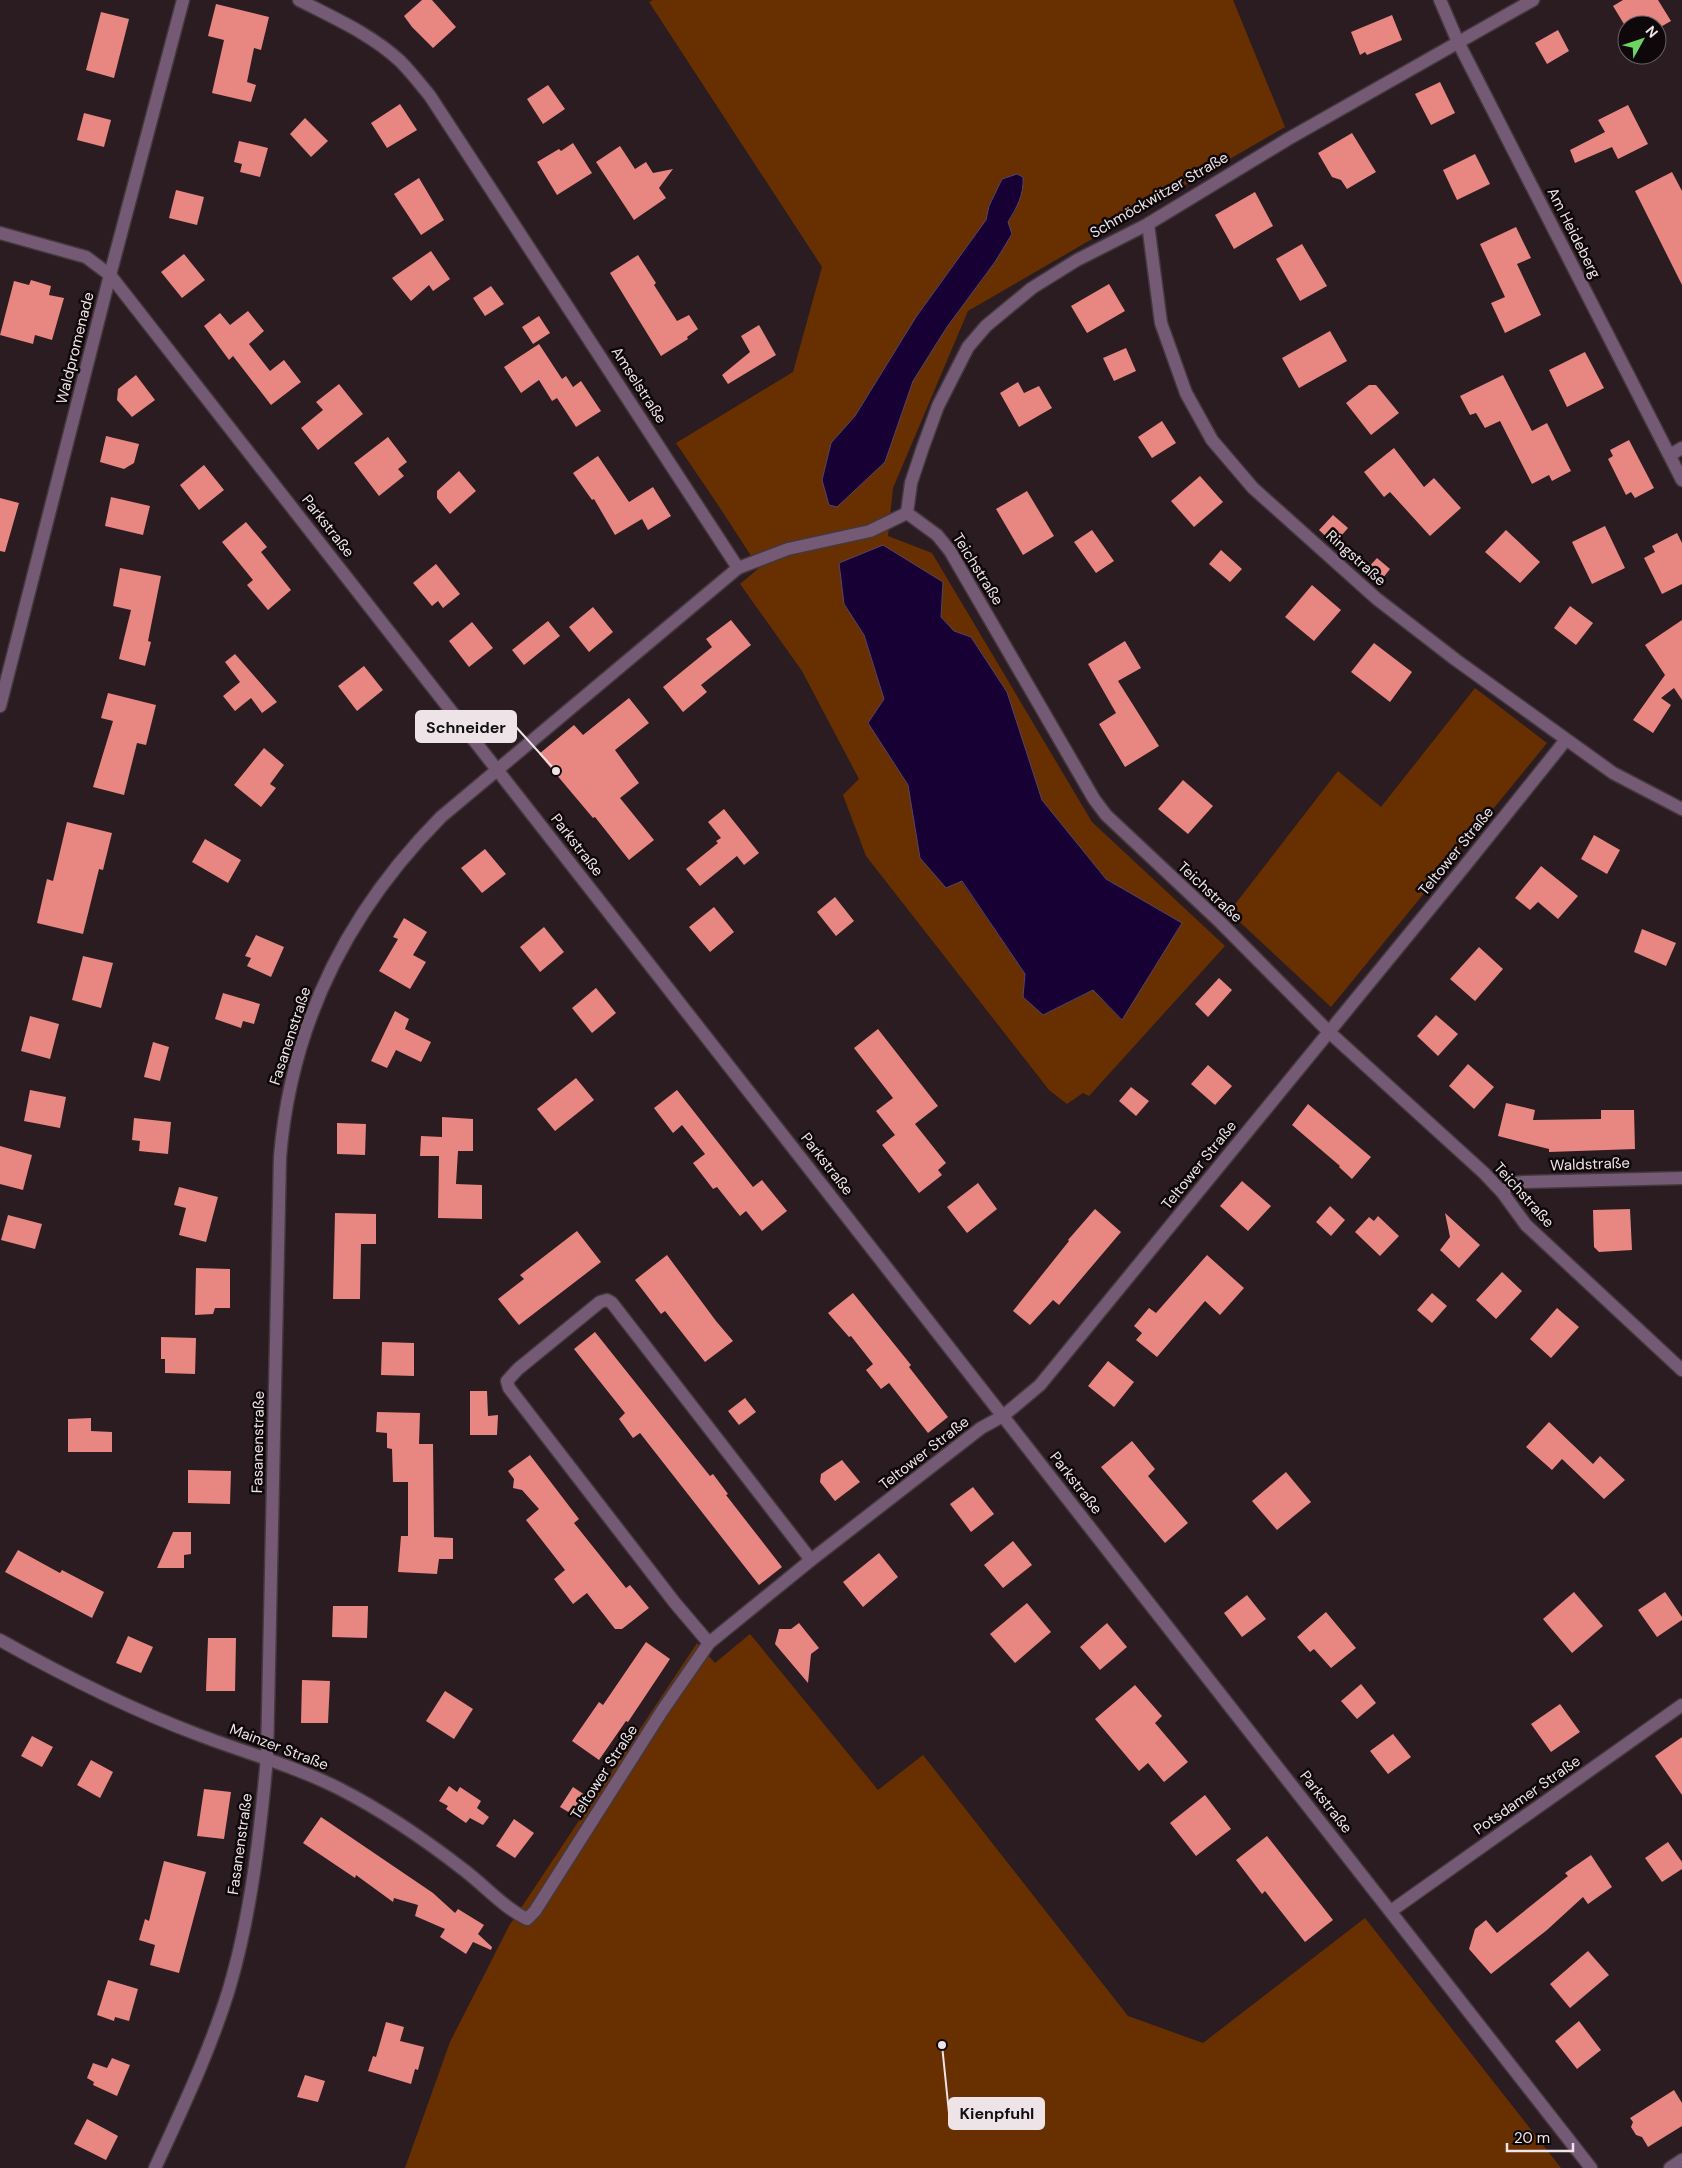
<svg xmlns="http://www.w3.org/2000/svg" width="1682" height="2168" font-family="'DM Sans',sans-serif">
<rect width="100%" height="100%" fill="#2a1c21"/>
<g fill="#683000" fill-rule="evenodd">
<path d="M653,0h580l52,127 -317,184 -75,177 -5,48 44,17 160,269 133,124 -136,150 -6,-3 -16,11 -18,-14 -183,-234 -23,-61 16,-16 -57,-108 -62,-87 19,-16 -41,-63 -42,-62 117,-71 29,-105 -173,-265zM989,206l27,4 -8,12 4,12 -17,28 -48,65 -34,54 -28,81 -48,45 -6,-64 24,-27 61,-99 70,-97zM943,582l-2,35 13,14 17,6 36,55 35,108 64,79 75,44 -60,97 -27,-30 -51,25 -20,-18 2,-23 -64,-93 -41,-23 -12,-73 -40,-62 16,-24 -20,-64z"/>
<polygon points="1475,688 1547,743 1331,1007 1229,912 1338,771 1381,807"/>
<polygon points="750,1634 878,1790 923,1755 1128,2016 1203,2043 1365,1918 1561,2168 405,2168 450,2042 509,1926 525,1902 697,1643 715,1663"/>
</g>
<g fill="#160034" stroke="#57446a">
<path d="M1017,174l6,3c1,18 -6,30 -15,45l4,12 -17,28 -48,65 -34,54 -28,81 -48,45 -8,-2 -7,-25 9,-37 24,-27 61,-99 70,-97 3,-14 13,-27z"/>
<polygon points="883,545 943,582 941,617 954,631 971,637 1007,692 1042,800 1106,879 1182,923 1122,1020 1093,990 1043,1015 1023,997 1025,974 962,881 946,888 920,858 908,785 868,723 884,699 864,635 844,604 839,563"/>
</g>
<g fill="#e88681">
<polygon points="422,0 432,0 456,27 433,48 412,27 404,16"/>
<polygon points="1623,0 1658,0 1671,21 1657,29 1657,25 1627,25 1627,29 1613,6"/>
<polygon points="216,4 269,17 261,50 254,48 247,82 256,85 251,102 212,93 224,40 208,36"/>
<polygon points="101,12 129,19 114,78 86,70"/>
<polygon points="1392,15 1402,40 1367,55 1365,52 1360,55 1351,32"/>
<polygon points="1558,30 1569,51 1547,64 1535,43"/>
<polygon points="1440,82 1455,113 1431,125 1415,94"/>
<polygon points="548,85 565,109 543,124 527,99"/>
<polygon points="400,104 417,130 387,148 371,123"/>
<polygon points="1628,105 1648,144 1618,159 1612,147 1575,163 1570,150 1605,132 1598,120"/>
<polygon points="84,113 111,120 104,147 77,140"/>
<polygon points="305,118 328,141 311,157 290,134"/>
<polygon points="1352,133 1376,172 1347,189 1341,180 1332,177 1318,153"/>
<polygon points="239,141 268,148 260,177 240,172 242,164 234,162"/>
<polygon points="573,143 592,173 557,195 537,162 559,149 561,151"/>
<polygon points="620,146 635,169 646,162 653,173 673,169 659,188 666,198 634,220 596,162"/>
<polygon points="1475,154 1490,184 1457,200 1443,170"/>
<polygon points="1672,172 1682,191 1682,285 1635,191"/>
<polygon points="419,178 444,220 421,235 394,194"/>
<polygon points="176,190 204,197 197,225 169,218"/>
<polygon points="1255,192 1273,226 1234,249 1215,215"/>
<polygon points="1516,227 1531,258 1517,264 1541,315 1505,333 1491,303 1505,297 1480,244"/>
<polygon points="1302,244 1327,286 1300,301 1276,259"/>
<polygon points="431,251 450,279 433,291 429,285 411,301 392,278"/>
<polygon points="184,254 205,280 182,298 161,272"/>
<polygon points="638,255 656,283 654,285 677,321 689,315 698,329 687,337 688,339 661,356 610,273"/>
<polygon points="31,280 51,286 49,295 64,298 52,340 35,335 33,344 0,335 14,281 29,285"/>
<polygon points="1109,284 1125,311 1087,333 1071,306"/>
<polygon points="491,286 504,304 485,316 473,298"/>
<polygon points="248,311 264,331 249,344 270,371 284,360 301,382 271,405 233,356 229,360 204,326 220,313 230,325"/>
<polygon points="539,316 550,333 533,344 522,327"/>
<polygon points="759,325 776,355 728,384 722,375 750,352 741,336"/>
<polygon points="1330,331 1347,361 1299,388 1282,358"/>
<polygon points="539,344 562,379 566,376 573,387 581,381 601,411 576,427 557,398 552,401 539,380 521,393 504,367"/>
<polygon points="1126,348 1136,371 1114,381 1103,358"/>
<polygon points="1585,352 1604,388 1567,407 1549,370"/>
<polygon points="136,375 155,400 132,417 117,400 118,389"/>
<polygon points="1503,375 1532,431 1547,423 1571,471 1552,481 1549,475 1532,484 1500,421 1485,428 1476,413 1470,415 1460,396"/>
<polygon points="1018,382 1024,393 1039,386 1052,408 1019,427 1000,393"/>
<polygon points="339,384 363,414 318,450 301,428 323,410 316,402"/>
<polygon points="1369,385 1376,385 1399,413 1371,435 1346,403"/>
<polygon points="1162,421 1176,443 1152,458 1138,437"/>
<polygon points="106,436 139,444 134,463 124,469 100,462"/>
<polygon points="388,437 407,462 398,469 404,476 379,496 354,463"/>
<polygon points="1629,440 1654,488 1635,498 1631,492 1626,495 1608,459 1613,456 1610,450"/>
<polygon points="1394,448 1424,487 1434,478 1461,508 1430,536 1390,492 1384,497 1364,472"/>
<polygon points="598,456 629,502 653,487 671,516 648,530 642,519 615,535 594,499 592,500 573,473"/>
<polygon points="204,465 224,490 199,510 180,485"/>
<polygon points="459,471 476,491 450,514 437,498 437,491"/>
<polygon points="1200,476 1223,502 1194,527 1171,501"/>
<polygon points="1027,491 1054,536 1023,555 996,509"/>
<polygon points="111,497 150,506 143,535 105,526"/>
<polygon points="0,498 19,503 5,552 0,551"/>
<polygon points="1333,515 1348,528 1334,544 1319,530"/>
<polygon points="246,522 267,547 261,552 291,590 268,610 247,585 253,580 222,542"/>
<polygon points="1605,526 1625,568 1592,584 1572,542"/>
<polygon points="1092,530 1114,561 1096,573 1074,542"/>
<polygon points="1506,530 1540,562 1520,583 1485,552"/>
<polygon points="1677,533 1682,543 1682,584 1662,594 1644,558 1655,552 1652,546"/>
<polygon points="1221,550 1242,569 1230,582 1209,564"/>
<polygon points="1377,558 1390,569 1379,583 1365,571"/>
<polygon points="436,564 460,594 443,608 438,601 432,606 413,583"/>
<polygon points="120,568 161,576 148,641 151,642 145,666 119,659 131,610 113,606"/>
<polygon points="1312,585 1341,610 1314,641 1285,617"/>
<polygon points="1570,606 1593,623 1576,645 1554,628"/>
<polygon points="593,607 613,632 589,652 569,627"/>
<polygon points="731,620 751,645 701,685 707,692 683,712 663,687 712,647 706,639"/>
<polygon points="1682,620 1682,700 1674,688 1661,698 1671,705 1653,733 1633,720 1665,675 1645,645"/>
<polygon points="548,621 560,636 524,665 512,650"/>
<polygon points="472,622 493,648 469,667 449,641"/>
<polygon points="1125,641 1141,668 1118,681 1159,746 1125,767 1099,724 1116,713 1088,664"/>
<polygon points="1374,643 1412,672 1390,702 1351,672"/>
<polygon points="235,654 277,702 262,713 251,698 235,711 223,696 240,682 225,662"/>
<polygon points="364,666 383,690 357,711 338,686"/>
<polygon points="108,693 156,705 146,745 137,743 124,795 93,787 113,721 101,718"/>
<polygon points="629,698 649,723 615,750 639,783 620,798 654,840 629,860 595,817 593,818 539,754 574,725 583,735"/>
<polygon points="264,748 284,765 270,784 276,788 261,807 234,785"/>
<polygon points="1183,780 1213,806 1188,834 1158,809"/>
<polygon points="724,809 759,853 744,865 737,856 700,886 686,869 718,843 716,841 721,838 708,822"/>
<polygon points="67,822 112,833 103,870 99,869 83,934 37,923 47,879 53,881"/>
<polygon points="1594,835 1620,850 1607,874 1581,859"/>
<polygon points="205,839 241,860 228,883 192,862"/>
<polygon points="485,849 506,874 482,893 461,868"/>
<polygon points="1541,866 1578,896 1558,919 1538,902 1530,910 1515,898"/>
<polygon points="835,897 854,921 836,936 817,912"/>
<polygon points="714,907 734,932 710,952 689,927"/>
<polygon points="404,918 427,932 413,955 426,962 410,989 379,971 398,939 393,937"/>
<polygon points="544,927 564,952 540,972 520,947"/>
<polygon points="1642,929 1676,943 1666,966 1634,952"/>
<polygon points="256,935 284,947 271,977 247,966 251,958 245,956"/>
<polygon points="1479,947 1503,969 1475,1001 1450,979"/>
<polygon points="83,956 113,963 101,1008 72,1000"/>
<polygon points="1219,978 1232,990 1208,1017 1195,1004"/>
<polygon points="596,988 616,1013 592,1033 572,1008"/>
<polygon points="223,993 260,1004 254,1024 243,1021 241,1028 215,1019"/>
<polygon points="395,1011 409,1019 405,1029 431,1042 421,1062 396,1050 387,1068 371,1061"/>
<polygon points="1436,1015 1458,1034 1438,1056 1417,1036"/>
<polygon points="30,1016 59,1024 50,1059 21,1051"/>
<polygon points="878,1029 938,1106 915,1124 946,1163 938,1170 942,1175 919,1193 882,1145 895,1135 876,1111 893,1098 854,1048"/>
<polygon points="153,1042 169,1047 160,1081 144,1077"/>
<polygon points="1468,1064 1494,1087 1474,1109 1449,1086"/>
<polygon points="1208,1065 1232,1086 1215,1105 1191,1084"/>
<polygon points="576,1078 594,1100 555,1131 537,1109"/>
<polygon points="1131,1087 1149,1101 1136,1116 1119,1101"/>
<polygon points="30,1090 66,1097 60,1128 24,1121"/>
<polygon points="677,1090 753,1187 762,1180 787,1211 762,1231 746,1211 740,1216 717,1187 713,1189 693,1163 705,1154 682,1125 673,1133 654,1108"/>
<polygon points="1506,1103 1535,1110 1533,1120 1601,1119 1601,1110 1634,1110 1635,1149 1549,1152 1549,1149 1498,1136"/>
<polygon points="1308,1104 1371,1157 1352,1179 1339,1167 1340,1166 1292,1125"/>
<polygon points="442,1117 473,1119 473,1151 458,1151 456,1184 482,1185 482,1219 438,1218 439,1156 420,1156 421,1136 442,1137"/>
<polygon points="134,1118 171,1122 168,1154 139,1151 140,1141 132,1140"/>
<polygon points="337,1123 366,1124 365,1155 337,1154"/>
<polygon points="0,1146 32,1155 23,1190 0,1184"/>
<polygon points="1242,1181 1271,1206 1248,1231 1220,1206"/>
<polygon points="978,1183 997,1209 967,1233 947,1207"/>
<polygon points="179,1187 218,1197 206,1242 179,1235 186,1208 174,1205"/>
<polygon points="1330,1206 1345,1220 1331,1236 1316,1222"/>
<polygon points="1095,1209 1121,1232 1059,1305 1053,1300 1030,1325 1013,1311 1069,1241 1068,1240"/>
<polygon points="1630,1209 1632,1250 1599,1252 1594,1247 1593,1210"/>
<polygon points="335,1213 376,1214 376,1244 361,1244 360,1299 333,1299"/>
<polygon points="1445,1213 1480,1245 1459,1268 1440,1250 1450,1237"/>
<polygon points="8,1215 42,1224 35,1249 1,1240"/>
<polygon points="1378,1216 1399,1236 1380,1256 1355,1232 1369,1217 1374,1221"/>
<polygon points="577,1231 601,1262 519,1325 498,1299 524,1279 520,1275"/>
<polygon points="667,1255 716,1321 733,1341 705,1362 665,1311 661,1314 635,1280"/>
<polygon points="1207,1255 1244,1288 1220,1315 1205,1301 1157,1357 1136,1340 1142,1333 1134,1326 1149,1308 1156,1313"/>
<polygon points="196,1268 230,1269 230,1308 215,1308 213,1314 195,1315"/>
<polygon points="1502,1272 1522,1291 1496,1319 1476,1300"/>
<polygon points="853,1293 911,1365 909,1367 948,1417 928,1433 889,1383 881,1389 866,1370 873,1364 851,1336 849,1337 828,1313"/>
<polygon points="1432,1293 1447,1306 1432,1323 1417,1310"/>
<polygon points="1557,1308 1579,1327 1551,1358 1530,1339"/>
<polygon points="595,1332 710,1476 713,1474 728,1494 726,1495 782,1567 759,1585 640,1433 633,1438 619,1419 625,1413 574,1349"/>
<polygon points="161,1337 196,1338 195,1374 165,1373 165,1359 161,1359"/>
<polygon points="382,1342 414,1343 414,1376 381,1375"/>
<polygon points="1108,1361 1134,1382 1114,1407 1088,1386"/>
<polygon points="470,1391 487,1391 488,1416 498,1415 497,1435 470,1435"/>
<polygon points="745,1398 756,1412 739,1425 728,1411"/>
<polygon points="377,1412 420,1413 419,1444 433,1444 434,1537 453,1538 453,1559 439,1559 437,1574 398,1572 401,1536 408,1536 408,1482 393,1482 392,1449 387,1448 387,1433 376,1432"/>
<polygon points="91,1418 91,1431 112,1432 112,1452 68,1452 68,1419"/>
<polygon points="1549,1422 1593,1464 1600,1456 1625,1480 1604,1499 1562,1459 1552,1470 1526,1447"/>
<polygon points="1132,1441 1155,1469 1148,1476 1188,1523 1165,1543 1101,1467"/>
<polygon points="530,1455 579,1519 574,1523 626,1588 630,1585 649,1608 622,1629 615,1629 587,1593 573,1604 554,1579 565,1570 526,1520 539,1509 522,1490 513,1488 514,1479 508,1471"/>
<polygon points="842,1460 860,1482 835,1501 820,1482 821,1474"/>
<polygon points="188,1470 231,1471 230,1504 188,1503"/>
<polygon points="1286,1472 1311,1502 1277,1530 1252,1501"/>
<polygon points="973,1487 994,1514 971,1532 950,1504"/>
<polygon points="173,1532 191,1532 191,1554 184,1555 184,1568 157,1568"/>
<polygon points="1013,1541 1032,1565 1003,1588 984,1565"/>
<polygon points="18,1550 60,1573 62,1570 104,1592 92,1618 5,1572"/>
<polygon points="879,1553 898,1577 863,1607 843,1582"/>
<polygon points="1574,1592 1603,1626 1572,1653 1543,1619"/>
<polygon points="1665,1592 1682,1617 1682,1620 1657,1637 1638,1610"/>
<polygon points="1247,1595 1266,1619 1242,1637 1224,1613"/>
<polygon points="1027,1603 1051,1632 1015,1663 990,1634"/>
<polygon points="333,1606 368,1606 367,1638 332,1637"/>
<polygon points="1326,1612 1356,1648 1331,1668 1314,1649 1310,1652 1297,1637"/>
<polygon points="799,1623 819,1648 811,1654 808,1683 775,1644 779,1629 791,1629"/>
<polygon points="1107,1623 1127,1647 1100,1670 1080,1647"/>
<polygon points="128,1636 153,1647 141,1673 116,1663"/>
<polygon points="208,1638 236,1638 235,1691 206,1691"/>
<polygon points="646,1642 670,1659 628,1722 626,1721 599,1760 572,1741 599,1702 603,1705"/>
<polygon points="302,1680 330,1681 328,1723 301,1723"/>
<polygon points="1361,1684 1376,1703 1357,1719 1341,1701"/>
<polygon points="1135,1685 1162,1716 1155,1723 1188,1762 1164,1782 1148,1763 1139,1771 1095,1719"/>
<polygon points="445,1691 473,1709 454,1739 426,1721"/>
<polygon points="1560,1704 1580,1732 1551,1752 1531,1724"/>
<polygon points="1393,1734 1411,1757 1388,1774 1370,1751"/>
<polygon points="32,1736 53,1747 42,1767 21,1756"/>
<polygon points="1682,1737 1682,1795 1655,1756"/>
<polygon points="91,1760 113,1772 100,1798 77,1785"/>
<polygon points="449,1786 457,1792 460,1787 481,1801 477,1808 489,1817 483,1825 470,1818 466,1823 446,1809 448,1806 439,1801"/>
<polygon points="573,1787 588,1797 575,1816 560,1807"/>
<polygon points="204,1789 231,1792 224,1839 197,1836"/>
<polygon points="1205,1795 1231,1829 1196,1856 1170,1823"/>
<polygon points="321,1817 433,1893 455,1913 458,1909 484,1925 478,1934 492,1947 491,1950 473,1942 466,1954 440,1937 445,1929 415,1916 418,1905 394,1898 393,1902 356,1875 355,1878 303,1843"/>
<polygon points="514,1819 534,1833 515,1858 496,1846"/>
<polygon points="1267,1836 1333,1920 1305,1942 1265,1891 1262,1894 1236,1860"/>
<polygon points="1668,1842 1682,1862 1682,1869 1662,1882 1645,1858"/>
<polygon points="1591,1855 1612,1887 1588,1904 1583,1897 1547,1930 1491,1974 1469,1949 1475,1929 1486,1920 1497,1933 1568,1876 1565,1873"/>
<polygon points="164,1861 206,1872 179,1973 150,1965 155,1945 139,1940 145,1919 149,1921"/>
<polygon points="1588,1951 1609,1975 1570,2008 1550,1984"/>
<polygon points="108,1980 138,1989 129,2021 115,2017 114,2021 97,2015"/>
<polygon points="1579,2021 1601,2050 1577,2069 1555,2041"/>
<polygon points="386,2022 404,2027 400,2041 424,2047 418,2070 415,2069 411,2084 368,2071 373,2056 376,2057"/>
<polygon points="112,2058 130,2065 117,2096 93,2085 94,2082 87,2078 93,2063 107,2068"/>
<polygon points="305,2075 325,2081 318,2102 297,2097"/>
<polygon points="1674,2090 1682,2103 1682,2126 1648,2147 1642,2137 1636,2135 1631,2127 1633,2122 1630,2118"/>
<polygon points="87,2119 118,2136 106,2160 74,2144"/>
</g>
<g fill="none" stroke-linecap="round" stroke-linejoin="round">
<defs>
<g id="minor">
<path d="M299,0c35,18 72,34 101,61 11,11 21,24 30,35l308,472"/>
<polyline points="1440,0 1458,42 1682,480"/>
<polyline points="1148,224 1161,323 1186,393 1212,440 1253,488 1377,599 1456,660 1613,773 1682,809"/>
<polyline points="0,233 86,257 110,275 1591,2168"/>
<polyline points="1670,455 1682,448"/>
<polyline points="907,513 937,535 950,551 1094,799 1106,815 1220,922 1329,1032 1484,1173 1502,1192 1526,1225 1682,1370"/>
<polyline points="907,513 911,483 923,447 938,406 968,347 986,326 1032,288 1077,260 1148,224 1288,139 1533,0"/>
<polyline points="0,706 110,275 183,0"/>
<polyline points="1502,1192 1513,1183 1524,1182 1682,1178"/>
<path d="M0,1640c64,36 130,69 199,95 47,18 96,31 141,54 41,21 88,53 124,81 21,16 39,37 63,49l8,-8 127,-200 47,-68 102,-83 170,-132 22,-12 37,-31 424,-518 101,-126"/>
<polyline points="709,1643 675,1603 509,1388 507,1381 518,1369 600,1302 607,1300 612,1303 811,1560"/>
<polyline points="1391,1911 1682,1705"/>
<path d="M155,2168c27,-59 55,-117 74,-179 22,-74 31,-154 38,-232l13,-600c11,-133 68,-246 161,-340l297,-249 50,-19 82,-18 37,-18"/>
<polyline points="1670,2168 1682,2160"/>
</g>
</defs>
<use href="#minor" stroke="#45383d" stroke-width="15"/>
<use href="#minor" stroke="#755a76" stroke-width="12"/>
</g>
<g text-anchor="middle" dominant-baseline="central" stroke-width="5" stroke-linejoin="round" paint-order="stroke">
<g font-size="15" fill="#eee4e7" stroke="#0e080b">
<text transform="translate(1159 195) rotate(-30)">Schmöckwitzer Straße</text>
<text transform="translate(1574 233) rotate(63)">Am Heideberg</text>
<text transform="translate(75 348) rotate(-76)">Waldpromenade</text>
<text transform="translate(639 385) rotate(57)">Amselstraße</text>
<text transform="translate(328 526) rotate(52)">Parkstraße</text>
<text transform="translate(1356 558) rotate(42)">Ringstraße</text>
<text transform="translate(978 569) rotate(58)">Teichstraße</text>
<text transform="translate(577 845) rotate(52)">Parkstraße</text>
<text transform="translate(1456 851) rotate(-51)">Teltower Straße</text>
<text transform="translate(1210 892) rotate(43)">Teichstraße</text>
<text transform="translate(290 1036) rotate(-72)">Fasanenstraße</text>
<text transform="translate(827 1164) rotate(52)">Parkstraße</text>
<text transform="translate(1590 1164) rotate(-2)">Waldstraße</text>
<text transform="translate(1199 1165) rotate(-51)">Teltower Straße</text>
<text transform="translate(1524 1195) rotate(48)">Teichstraße</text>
<text transform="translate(258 1442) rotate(-89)">Fasanenstraße</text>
<text transform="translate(924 1453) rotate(-38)">Teltower Straße</text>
<text transform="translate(1076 1483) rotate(52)">Parkstraße</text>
<text transform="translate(279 1747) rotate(21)">Mainzer Straße</text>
<text transform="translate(604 1772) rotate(-57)">Teltower Straße</text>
<text transform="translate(1527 1795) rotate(-35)">Potsdamer Straße</text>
<text transform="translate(1326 1802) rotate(52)">Parkstraße</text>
<text transform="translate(240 1844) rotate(-82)">Fasanenstraße</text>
</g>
</g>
<path fill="none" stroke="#eee4e7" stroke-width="2" d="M556 771L516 727M942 2045L949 2113"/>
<g fill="#eee4e7" stroke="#0e080b" stroke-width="2">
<circle cx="556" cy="771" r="5"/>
<circle cx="942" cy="2045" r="5"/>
</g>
<g fill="#eee4e7" stroke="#eee4e7" stroke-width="2">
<rect x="416" y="711" width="100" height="31" rx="5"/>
<rect x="949" y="2098" width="95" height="31" rx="5"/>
</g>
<g font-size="16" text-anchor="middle" font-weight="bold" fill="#111">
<text x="466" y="733">Schneider</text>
<text x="997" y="2119">Kienpfuhl</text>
</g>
<g transform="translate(1642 40) rotate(50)"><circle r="24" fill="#0e080b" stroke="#686063"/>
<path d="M0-4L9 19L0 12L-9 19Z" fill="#6dd361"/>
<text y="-8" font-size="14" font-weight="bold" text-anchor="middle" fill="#eee4e7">N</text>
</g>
<path d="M1507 2143v8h66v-8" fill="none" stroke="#eee4e7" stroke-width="2.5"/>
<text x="1514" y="2143" font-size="15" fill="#eee4e7" stroke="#0e080b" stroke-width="4" paint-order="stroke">20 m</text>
</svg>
